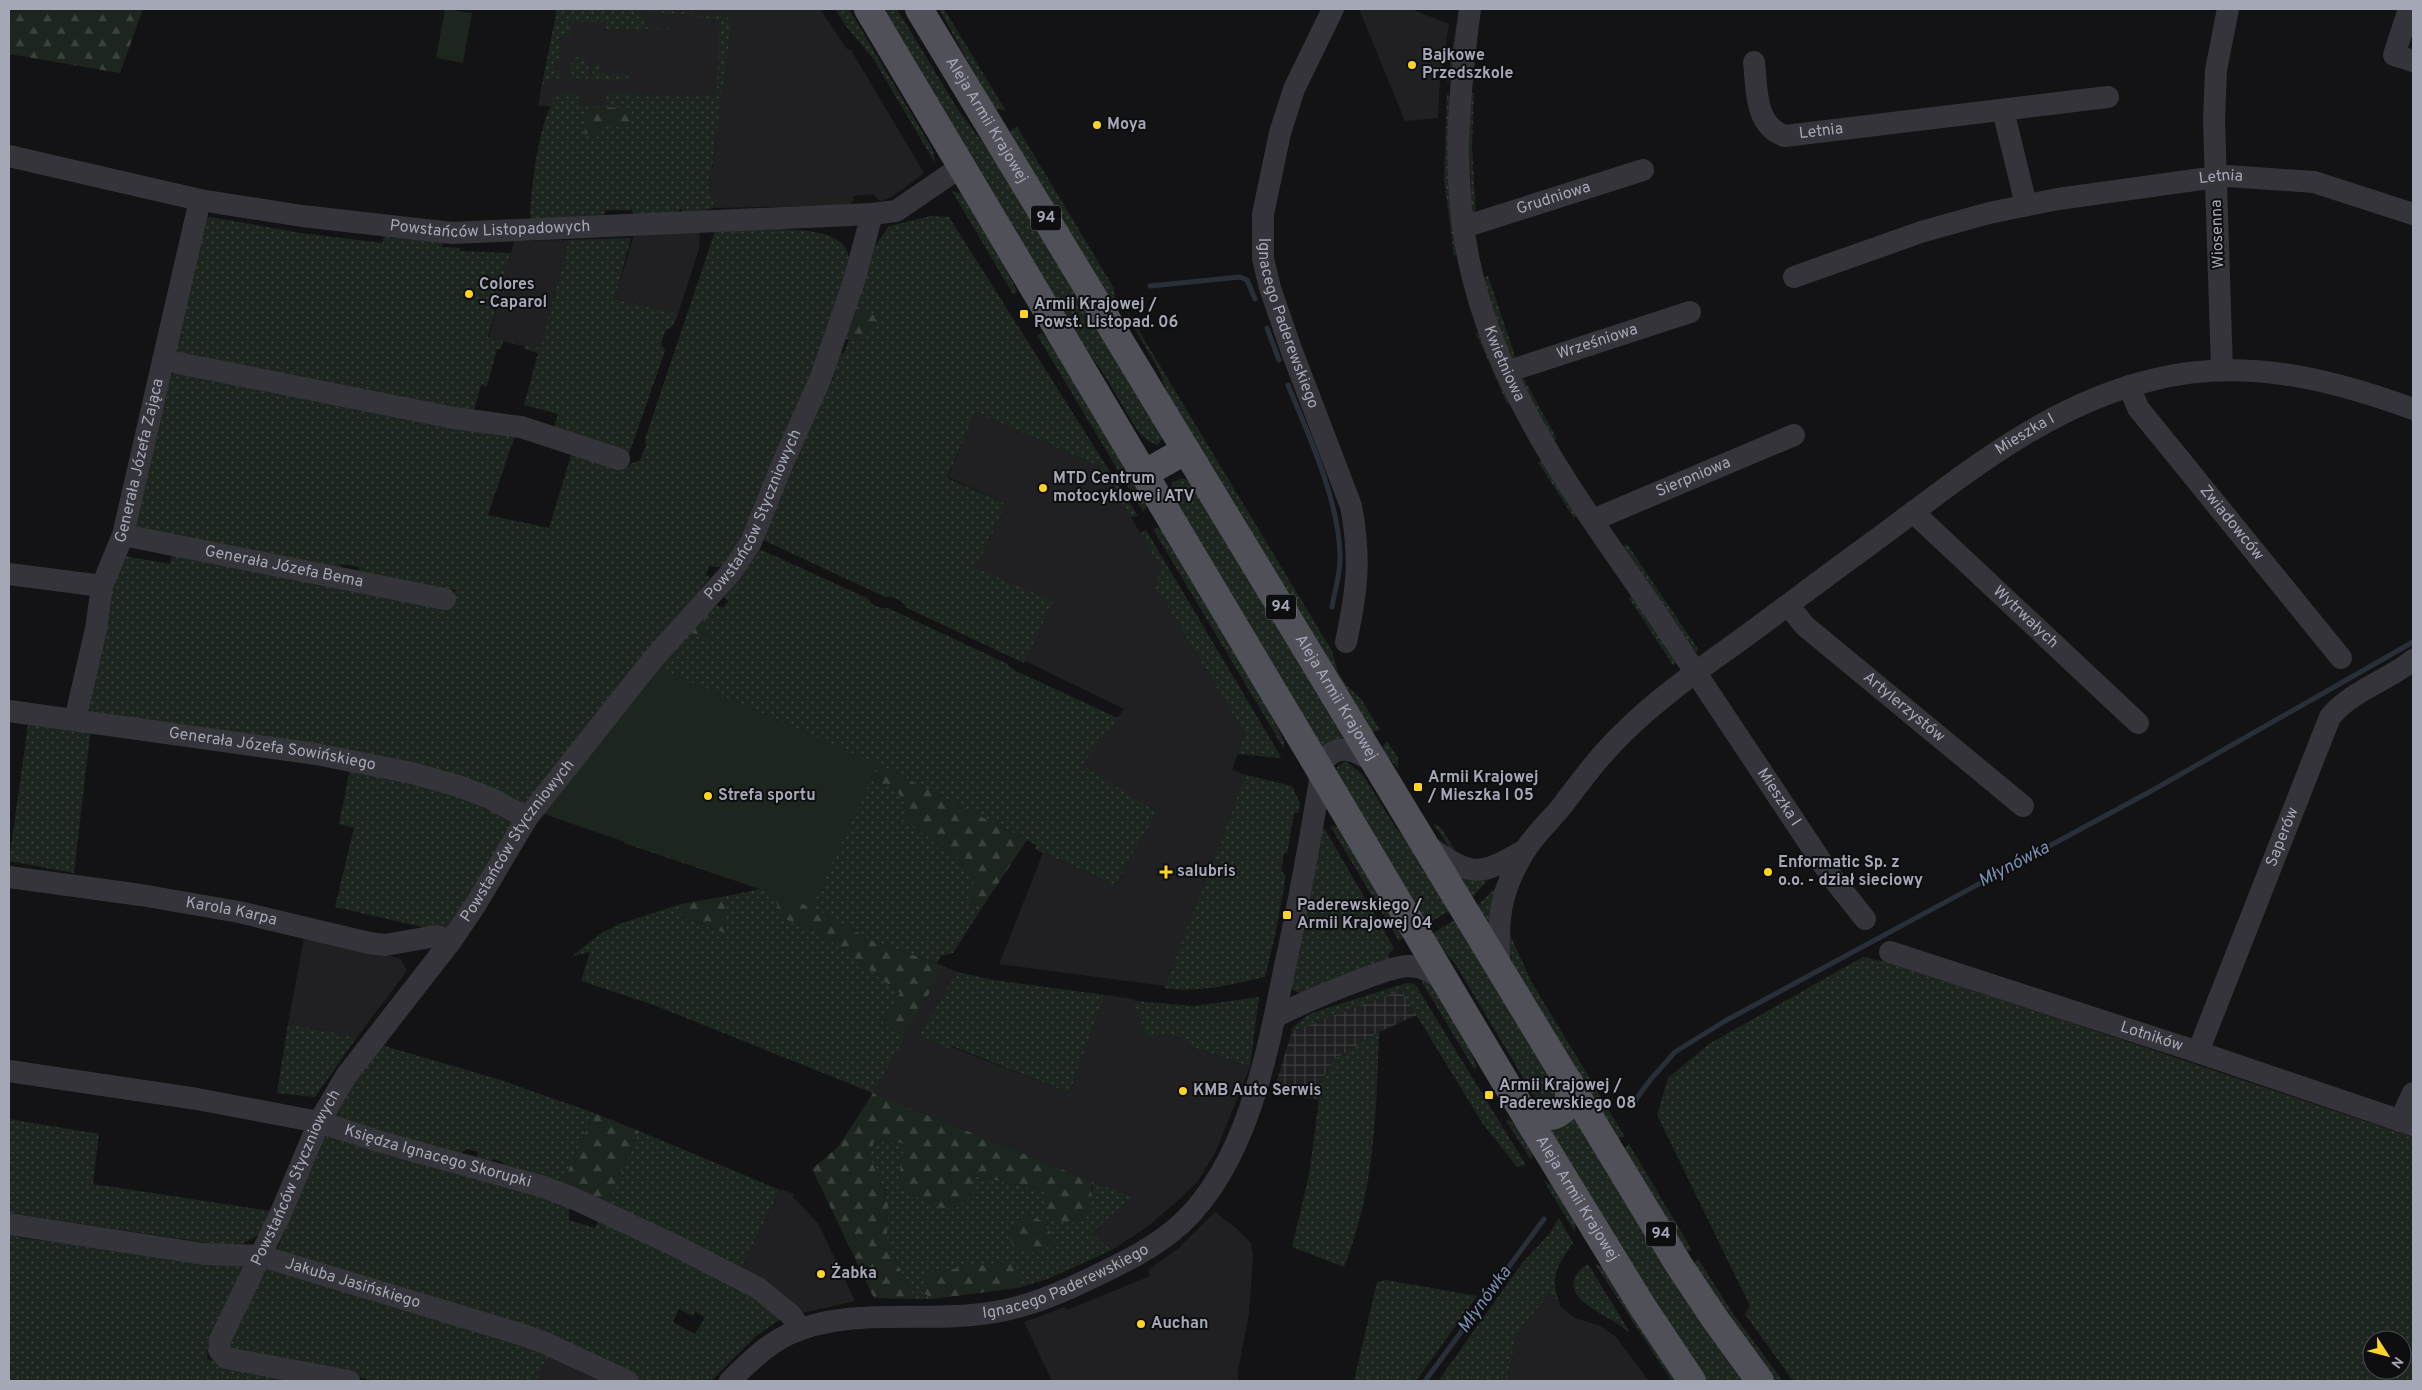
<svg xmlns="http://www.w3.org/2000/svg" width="2422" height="1390" font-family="Overpass,sans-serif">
<defs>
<pattern id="industrial-grid" width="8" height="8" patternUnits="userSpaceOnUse" patternTransform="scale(1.25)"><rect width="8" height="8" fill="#201f22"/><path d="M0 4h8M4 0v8" fill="none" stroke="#3d3d40"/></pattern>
<pattern id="grass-dots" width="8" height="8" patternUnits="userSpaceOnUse" patternTransform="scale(1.25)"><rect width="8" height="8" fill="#1d251f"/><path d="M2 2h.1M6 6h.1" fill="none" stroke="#3b423d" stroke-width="1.8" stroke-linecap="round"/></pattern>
<pattern id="forest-firs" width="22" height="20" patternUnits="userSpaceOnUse" patternTransform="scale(1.25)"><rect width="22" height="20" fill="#1d251f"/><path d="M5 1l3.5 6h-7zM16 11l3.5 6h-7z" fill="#3b423d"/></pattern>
</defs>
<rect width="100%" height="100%" fill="#131315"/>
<g fill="#201f22">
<polygon points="557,9 820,9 847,49 851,50 924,173 892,197 880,201 873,194 853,196 854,200 849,205 715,208 709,190 717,135 631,108 538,106"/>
<polygon points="1359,9 1411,9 1449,24 1440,79 1438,118 1405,121"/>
<polygon points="700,231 699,249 678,314 615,299 634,234"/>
<polygon points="569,240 540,348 489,337 514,241"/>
<polygon points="976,412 1100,466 1160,566 1162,597 1245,734 1232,770 1246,775 1165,986 999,964 1043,853 1115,885 1157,812 1081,765 1124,709 1025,661 976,568 1006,504 948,477"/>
<polygon points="305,933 401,959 407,971 357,1037 288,1024"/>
<polygon points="944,966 957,972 921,1035 1069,1093 1105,995 1134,999 1145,1035 1170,1034 1189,1040 1186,1045 1250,1067 1216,1151 1198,1181 1181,1198 1147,1227 1112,1250 1090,1233 1131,1197 873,1093"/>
<polygon points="781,1189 794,1194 793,1197 818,1223 855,1301 798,1314 739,1273"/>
<polygon points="1215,1212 1236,1228 1251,1243 1253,1257 1249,1314 1238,1370 1238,1381 1052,1381 1024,1322 1065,1307 1067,1310 1150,1276 1148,1270 1180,1247"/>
<polygon points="1550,1293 1561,1307 1575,1318 1600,1326 1616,1337 1649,1381 1507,1381 1516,1335"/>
<polygon points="551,1352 615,1381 536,1381"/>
</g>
<polygon fill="url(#industrial-grid)" points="1401,990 1417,1015 1379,1032 1335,1059 1325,1074 1319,1100 1274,1090 1292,1031"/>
<g fill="url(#grass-dots)" fill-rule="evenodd">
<path d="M557,9l108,1 67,8 -23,172 6,18 -9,1v3l-24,3v-6h-2l-1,6 -44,3 -3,-8h-27v10h-73l-2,-7c3,-28 8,-100 30,-119l18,-1 2,13h25l2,-12 110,2 2,-76 -39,-6 -41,-3 9,17h24v2l-66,-1v-7h-35l-1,15 -10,-1 -1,26h-5l-1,9h7v7l-15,2 -7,26z"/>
<polygon points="835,9 849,9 933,150 935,163 874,60 846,26"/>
<polygon points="878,9 897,9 957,108 1008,177 1163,437 1158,445 1148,441 1137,430 1102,371 1055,308"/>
<polygon points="939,9 944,9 1006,111 994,108"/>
<polygon points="1458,15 1453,78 1447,82"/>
<polygon points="575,57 586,58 586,64 589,64 588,80 571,77 571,63 575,63"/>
<polygon points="593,64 600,64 600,73 628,74 628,78 623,81 592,80"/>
<polygon points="1469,93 1474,93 1472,147 1476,216 1471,216"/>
<polygon points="1447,94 1451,97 1459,253 1454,256 1444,179"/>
<polygon points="1017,127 1114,288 1117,314 1008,132"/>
<polygon points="952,191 965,195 987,227 1017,292 1013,294"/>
<path d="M931,216l18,1 189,299 -8,1 -31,-51 -123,-54 -29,66 59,26 -30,64 77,33 -29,62 -117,-55c-5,-8 -14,-12 -22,-11l-122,-57 18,-57 53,-106 -4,-5 8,-20 5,2 6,-14 -8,-3 30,-85 18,-26z"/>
<polygon points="210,217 301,233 382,243 384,237 443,242 442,247 460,248 460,251 511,253 488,337 540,348 569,240 631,238 615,299 678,314 673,326 666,330 661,343 665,351 629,454 553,431 558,414 524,405 538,353 524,349 524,346 503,341 501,349 497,349 487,386 481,385 473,414 174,351 200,223"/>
<path d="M782,229c23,2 69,1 67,34l-37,124 -86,181 -17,-2 -3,9 4,2 -9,12 -165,212 -17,6 -424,-90 -9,-11 33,-151 51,9 3,-15 279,49 4,-8 -97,-19v-4l-18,-3 -1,4 -198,-35 -6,-8 30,-147 9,-5 340,62 -27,80 61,13 24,-79 55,19 2,-4 10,-4 6,-15 -1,-6 70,-208z"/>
<polygon points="1488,276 1517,362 1512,362 1481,278"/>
<polygon points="1127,311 1332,651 1338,672 1346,685 1362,700 1380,730 1372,732 1174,411 1159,370 1132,324"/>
<polygon points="1481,332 1509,402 1507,404 1476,333"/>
<polygon points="1042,333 1066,361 1148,504 1143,512 1037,335"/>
<polygon points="1522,375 1557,439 1552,441 1519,379"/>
<polygon points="1543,460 1579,514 1574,518 1538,462"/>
<polygon points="1181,478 1195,482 1350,738 1321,751 1170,499 1172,483"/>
<polygon points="1157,528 1164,530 1256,679 1284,742 1284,749 1153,529"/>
<polygon points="1146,530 1281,757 1280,758 1237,754 1245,734 1162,597 1155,591 1160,566 1140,534"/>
<polygon points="1627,544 1698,649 1696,653 1621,548"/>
<path d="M759,549l108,49c5,7 12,11 21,10l120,56v2l8,5 102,47 -36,47 75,47 -42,73 -80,-36 1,-4 -9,-5 -149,-76 -7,14 26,13 11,17 -6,14 25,13 11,13 18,7 16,26 -4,21 14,6 -29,45 -12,3 -4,7 -66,-23 -59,-33 -27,12 38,16 77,58 -18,32 24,10 -33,58 -222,-89 -70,-23 9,-29 -19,5 29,-23 19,-10 62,-20 -4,10 49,20v-38l34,-7 -136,-46 29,-170 58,-71 12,6 5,-7 -5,-5z"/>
<polygon points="1633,596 1677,662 1673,665 1629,598"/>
<polygon points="29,717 91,726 74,873 9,861"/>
<polygon points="1387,741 1398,758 1398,768 1384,753 1383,746"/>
<polygon points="1346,761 1363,775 1394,825 1423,860 1453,909 1424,926 1337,773 1337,767"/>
<polygon points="350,769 466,793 513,821 451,929 435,930 335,907 354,828 339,824"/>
<path d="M1246,775l46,11 8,17 -2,10h-4l-7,40h-3l-3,18 5,4 -11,61 -10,41c-36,8 -65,16 -101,11z"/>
<polygon points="1433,823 1441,828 1462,861 1454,855"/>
<polygon points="1330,826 1338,827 1407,935 1399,941"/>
<polygon points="1324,828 1394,948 1388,956 1389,959 1300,994 1290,988 1321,830"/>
<polygon points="1458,874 1482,875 1487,881 1472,898"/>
<polygon points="1494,889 1499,893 1491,930 1477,906"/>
<polygon points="1458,918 1560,1088 1553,1106 1537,1101 1456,965 1430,935"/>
<polygon points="1507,928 1531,981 1625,1137 1616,1138 1513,965 1508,948"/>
<path d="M1863,957l36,8 514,172v244h-620l-48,-67 5,-8 -93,-191 11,-37 41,-34zM2372,1340h30v30h-30z"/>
<polygon points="957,972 994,980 1105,995 1069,1093 952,1046 950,1049 920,1035"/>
<path d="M1420,979c28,11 46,61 57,88l-3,2z"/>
<polygon points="1406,983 1415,984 1526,1165 1517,1167 1483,1124 1401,990 1292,1031 1290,1030 1309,1014"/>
<polygon points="1259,997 1250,1067 1186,1045 1188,1040 1170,1034 1145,1036 1134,1001 1194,1006"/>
<polygon points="288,1024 357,1037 315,1097 277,1093"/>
<path d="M1379,1032c-3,84 -4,156 -35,235l-52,-20 17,-72 10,-75 6,-26 10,-15z"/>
<polygon points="378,1044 504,1081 594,1113 561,1187 506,1170 503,1162 493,1159 488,1165 476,1161 478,1152 467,1149 456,1156 330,1117"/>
<polygon points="1572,1111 1746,1381 1703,1381 1542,1122"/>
<polygon points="9,1119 99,1134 93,1184 271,1211 262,1233 236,1247 9,1213"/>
<path d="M1509,1119c10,11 29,25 22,41l-25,-39z"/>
<path d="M323,1130l246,72v18l26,8 5,-11 90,43 95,56 -30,21 -44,44h-74l-361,-128zM679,1309l14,7 2,-4 10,5 -10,17 -22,-12z"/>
<polygon points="639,1131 780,1190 739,1273 602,1207 608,1202"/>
<polygon points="874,1142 906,1143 900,1163 970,1175 1045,1191 1093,1194 1091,1181 1132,1197 1091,1233 1112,1250 1048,1279 1018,1288 1021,1279 921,1291 932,1299 915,1299 887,1243 888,1201 869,1155"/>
<polygon points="1629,1144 1692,1250 1684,1252 1623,1150"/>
<polygon points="1544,1181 1561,1191 1576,1216 1575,1232"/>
<path d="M1559,1218l14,25c-17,25 -24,34 -12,64l-11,-14 -34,42 -9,46h-69l85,-119 26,-28z"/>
<polygon points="9,1234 21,1238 248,1264 208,1344 207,1359 259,1372 331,1381 9,1380"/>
<polygon points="1698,1259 1734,1315 1783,1381 1773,1381 1693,1264"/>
<polygon points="273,1263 551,1352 536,1381 376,1381 230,1350 230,1329 261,1269"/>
<path d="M1588,1264l41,67 -1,1c-13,-15 -64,-29 -53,-55 2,-4 7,-10 13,-13z"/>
<polygon points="1595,1264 1606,1268 1681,1381 1671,1381 1669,1377"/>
<polygon points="1386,1280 1477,1296 1416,1381 1354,1381 1377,1282"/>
</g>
<g fill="url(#forest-firs)">
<polygon points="9,9 143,9 120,73 9,54"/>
<polygon points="588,107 632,108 630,127 603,127 595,135 584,135"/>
<path d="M855,307l27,12c-7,12 -18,8 -24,25l-13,-8z"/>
<polygon points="705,610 708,615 700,629 716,636 716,641 712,642 686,630"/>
<polygon points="878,764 1027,840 982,908 968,902 972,881 956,855 938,848 927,835 902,822 907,808 897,791 871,778"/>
<polygon points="771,893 812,907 871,940 944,966 906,1035 882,1025 900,993 823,935 785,919"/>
<polygon points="726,896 727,934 677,914 681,904"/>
<path d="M873,1093l218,88 1,32 -24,12 -20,-11 -3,-23 -74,-16 2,19c-5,3 -11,11 -16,13 -19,6 -41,-10 -56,-20l-1,-24 6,-20 -32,-1 -5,13 19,46 -1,42 28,56 -41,-1 -62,-129 26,-22z"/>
<polygon points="594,1113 639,1131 608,1202 602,1207 561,1187"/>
<polygon points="1022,1214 1043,1221 1057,1244 1031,1253 1014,1247 1007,1234"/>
<polygon points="1011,1261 1021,1280 1018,1288 932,1299 921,1291 926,1273"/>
</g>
<g fill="#1d251f">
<polygon points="445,9 472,13 463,63 436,58"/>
<polygon points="655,666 878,764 812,907 541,813"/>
</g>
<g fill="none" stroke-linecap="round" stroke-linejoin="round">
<g stroke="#292f39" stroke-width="5">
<polyline points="1150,286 1240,277 1247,280 1255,299"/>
<polyline points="1267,328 1279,360"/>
<path d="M1288,385c21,51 50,113 52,169 1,17 -5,36 -8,53"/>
<polyline points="1631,1106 1651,1079 1675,1052 1725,1021 2153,790 2413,642"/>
<polyline points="1425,1381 1544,1219"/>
</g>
<g stroke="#34343a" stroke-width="22">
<path id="s1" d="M1333,9l-39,80 -14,44 -17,81v45l7,29 21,61 60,157c10,52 6,85 -5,136"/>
<path id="s2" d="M1470,9c-11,83 -19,169 -1,252 28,134 114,245 189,355 58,86 115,174 173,260l34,43"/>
<polyline points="2409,9 2394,55 2413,61"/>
<path id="s3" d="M1754,62c3,26 0,64 31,74l323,-39"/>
<polyline points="2003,110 2026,205"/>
<path id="s4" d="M9,156l191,44 102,16 150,17 420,-19 24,-3 66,-45"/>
<path id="s5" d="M1464,227l179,-57"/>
<path id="s6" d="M1794,277l127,-45 68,-19 69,-14 144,-20 26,-3 86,6 99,32"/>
<polyline points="163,360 454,418 521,427 619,459"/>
<polyline points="2222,370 2214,120 2216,70 2228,9"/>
<path id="s7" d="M1506,372l184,-60"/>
<path id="s8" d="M2129,386l9,22 203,250"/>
<path id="s9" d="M1913,512l225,211"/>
<path id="s10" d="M1593,520l201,-85"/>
<path id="s11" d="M123,535l322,64"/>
<polyline points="9,574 102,586"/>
<path id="s12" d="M1788,605l17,21 218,180"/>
<path id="s13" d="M9,711l307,43 96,19 46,13 32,12 37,20"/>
<path id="s14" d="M75,720l21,-91 6,-43 21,-51 77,-335"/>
<path d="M1428,846c44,31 50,31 97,4"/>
<path id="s15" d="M9,877l132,18 98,17 130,31 16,2 51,-9 15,5"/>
<path id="s16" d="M1890,952l308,100 215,73"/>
<path id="s17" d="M1499,965c-1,-48 0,-71 25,-113 10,-17 26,-31 38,-46 19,-25 38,-51 61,-73 35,-35 76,-63 116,-92 40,-29 79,-59 119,-88 93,-67 181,-146 294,-173 90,-23 176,-2 261,29"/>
<path d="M1275,1017c30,-16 61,-28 93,-40 13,-4 27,-11 41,-11 15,0 27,8 37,18"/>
<path id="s18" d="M2198,1052l132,-335c21,-26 57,-36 83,-57"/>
<path id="s19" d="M9,1071l188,28 122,23 62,20 163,45 31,12 99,46 84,43 32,26 11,15"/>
<polyline points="2400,1121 2413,1093"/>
<path id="s20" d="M9,1224l195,30 57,2 256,77 26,9 84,39"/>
<path id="s21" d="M349,1381l-123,-23 -7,-8 1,-10 60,-125 39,-93 27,-46 105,-135 25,-37 51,-86 126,-159 79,-88 19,-29 33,-82 36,-80 34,-99 18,-67"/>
<path id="s22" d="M730,1381c17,-17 35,-35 57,-46 56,-27 125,-14 185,-20 42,-3 80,-18 117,-36 33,-16 66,-31 93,-56 66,-62 86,-173 103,-257 15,-68 27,-136 38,-204 16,-23 36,-9 54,2"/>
</g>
<g stroke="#505059" stroke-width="28">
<path id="s23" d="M868,9l639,1076 135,221 50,75"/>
<path id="s24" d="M919,9l760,1256 36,54 45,62"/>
<polyline points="1144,474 1186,450"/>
<path d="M1522,1109c17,9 34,12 47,-6v-21"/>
</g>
</g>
<g fill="#fbd425" stroke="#0e0e10" stroke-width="2">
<circle cx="1412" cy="65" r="5"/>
<circle cx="1097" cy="125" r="5"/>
<circle cx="469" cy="294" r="5"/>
<rect x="1019" y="309" width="10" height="10" rx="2.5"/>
<circle cx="1043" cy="488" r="5"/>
<rect x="1413" y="782" width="10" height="10" rx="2.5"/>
<circle cx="708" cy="796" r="5"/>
<path d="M1163.5 864.5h5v5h5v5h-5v5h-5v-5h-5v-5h5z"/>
<circle cx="1768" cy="872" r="5"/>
<rect x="1282" y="910" width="10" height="10" rx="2.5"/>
<circle cx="1183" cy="1091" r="5"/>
<rect x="1484" y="1090" width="10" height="10" rx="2.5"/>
<circle cx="821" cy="1274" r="5"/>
<circle cx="1141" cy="1324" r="5"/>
</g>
<g text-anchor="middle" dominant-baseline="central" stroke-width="4" stroke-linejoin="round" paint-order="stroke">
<g fill="#0e0e10" stroke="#777984" stroke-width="1">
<rect x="1031" y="205.5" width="30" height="25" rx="4"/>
<rect x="1266" y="594.5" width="30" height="25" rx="4"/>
<rect x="1646" y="1221.5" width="30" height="25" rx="4"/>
</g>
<g font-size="15" font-weight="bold" fill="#a4a7b6">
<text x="1046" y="218">94</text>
<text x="1281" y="607">94</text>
<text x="1661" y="1234">94</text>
</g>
<g font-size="16" font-weight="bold" fill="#a4a7b6" stroke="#0e0e10" text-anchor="start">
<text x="1422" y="56">Bajkowe<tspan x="1422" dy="18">Przedszkole</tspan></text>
<text x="1107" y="125">Moya</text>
<text x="479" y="285">Colores<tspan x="479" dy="18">- Caparol</tspan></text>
<text x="1034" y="305">Armii Krajowej /<tspan x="1034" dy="18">Powst. Listopad. 06</tspan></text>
<text x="1053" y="479">MTD Centrum<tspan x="1053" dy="18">motocyklowe i ATV</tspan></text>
<text x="1428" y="778">Armii Krajowej<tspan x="1428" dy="18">/ Mieszka I 05</tspan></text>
<text x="718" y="796">Strefa sportu</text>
<text x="1778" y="863">Enformatic Sp. z<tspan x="1778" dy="18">o.o. - dział sieciowy</tspan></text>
<text x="1177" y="872">salubris</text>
<text x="1297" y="906">Paderewskiego /<tspan x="1297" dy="18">Armii Krajowej 04</tspan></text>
<text x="1499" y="1086">Armii Krajowej /<tspan x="1499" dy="18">Paderewskiego 08</tspan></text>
<text x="1193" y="1091">KMB Auto Serwis</text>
<text x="831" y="1274">Żabka</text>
<text x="1151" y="1324">Auchan</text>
</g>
<g font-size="16" fill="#a4a7b6" stroke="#0e0e10">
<text stroke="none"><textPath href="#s24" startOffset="130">Aleja Armii Krajowej</textPath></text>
<text stroke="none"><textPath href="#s3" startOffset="122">Letnia</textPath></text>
<text stroke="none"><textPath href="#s6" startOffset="440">Letnia</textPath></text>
<text stroke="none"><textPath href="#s5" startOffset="94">Grudniowa</textPath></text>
<text stroke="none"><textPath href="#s4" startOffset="488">Powstańców Listopadowych</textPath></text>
<text transform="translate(2218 234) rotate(-92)">Wiosenna</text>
<text stroke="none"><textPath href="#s1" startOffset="331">Ignacego Paderewskiego</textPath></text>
<text stroke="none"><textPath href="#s7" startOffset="96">Wrześniowa</textPath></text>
<text stroke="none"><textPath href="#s2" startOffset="362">Kwietniowa</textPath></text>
<text stroke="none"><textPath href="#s17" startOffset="774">Mieszka I</textPath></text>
<text stroke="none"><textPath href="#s14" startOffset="268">Generała Józefa Zająca</textPath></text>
<text stroke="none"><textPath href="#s10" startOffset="109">Sierpniowa</textPath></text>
<text stroke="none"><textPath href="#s21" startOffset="1135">Powstańców Styczniowych</textPath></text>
<text stroke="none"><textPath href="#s8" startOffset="172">Zwiadowców</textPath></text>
<text stroke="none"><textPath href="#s11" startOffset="164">Generała Józefa Bema</textPath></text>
<text stroke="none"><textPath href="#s9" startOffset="154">Wytrwałych</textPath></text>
<text stroke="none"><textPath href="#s24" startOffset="805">Aleja Armii Krajowej</textPath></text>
<text stroke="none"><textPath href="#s12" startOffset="155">Artylerzystów</textPath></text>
<text stroke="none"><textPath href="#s13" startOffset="266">Generała Józefa Sowińskiego</textPath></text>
<text stroke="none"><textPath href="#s2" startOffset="876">Mieszka I</textPath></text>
<text stroke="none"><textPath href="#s18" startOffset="231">Saperów</textPath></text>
<text stroke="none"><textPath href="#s21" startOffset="730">Powstańców Styczniowych</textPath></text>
<text stroke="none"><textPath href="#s15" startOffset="225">Karola Karpa</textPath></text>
<text stroke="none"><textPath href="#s16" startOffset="275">Lotników</textPath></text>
<text stroke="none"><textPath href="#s19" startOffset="438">Księdza Ignacego Skorupki</textPath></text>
<text stroke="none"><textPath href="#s21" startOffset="325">Powstańców Styczniowych</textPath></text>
<text stroke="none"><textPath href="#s23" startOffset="1385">Aleja Armii Krajowej</textPath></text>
<text stroke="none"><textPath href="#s22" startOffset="361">Ignacego Paderewskiego</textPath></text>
<text stroke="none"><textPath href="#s20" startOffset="350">Jakuba Jasińskiego</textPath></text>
</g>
<g font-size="18" font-style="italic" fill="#798fb3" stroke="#0e0e10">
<text transform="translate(2014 865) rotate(-28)">Młynówka</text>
<text transform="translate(1485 1300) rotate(-54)">Młynówka</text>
</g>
</g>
<rect width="2422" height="1390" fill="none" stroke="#a4a7b6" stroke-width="20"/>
<g transform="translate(2387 1355) rotate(126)"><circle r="24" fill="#0e0e10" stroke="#4a4b52"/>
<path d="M0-4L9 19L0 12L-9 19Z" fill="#fbd425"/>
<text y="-8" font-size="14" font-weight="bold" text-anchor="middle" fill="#a4a7b6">N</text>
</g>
</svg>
